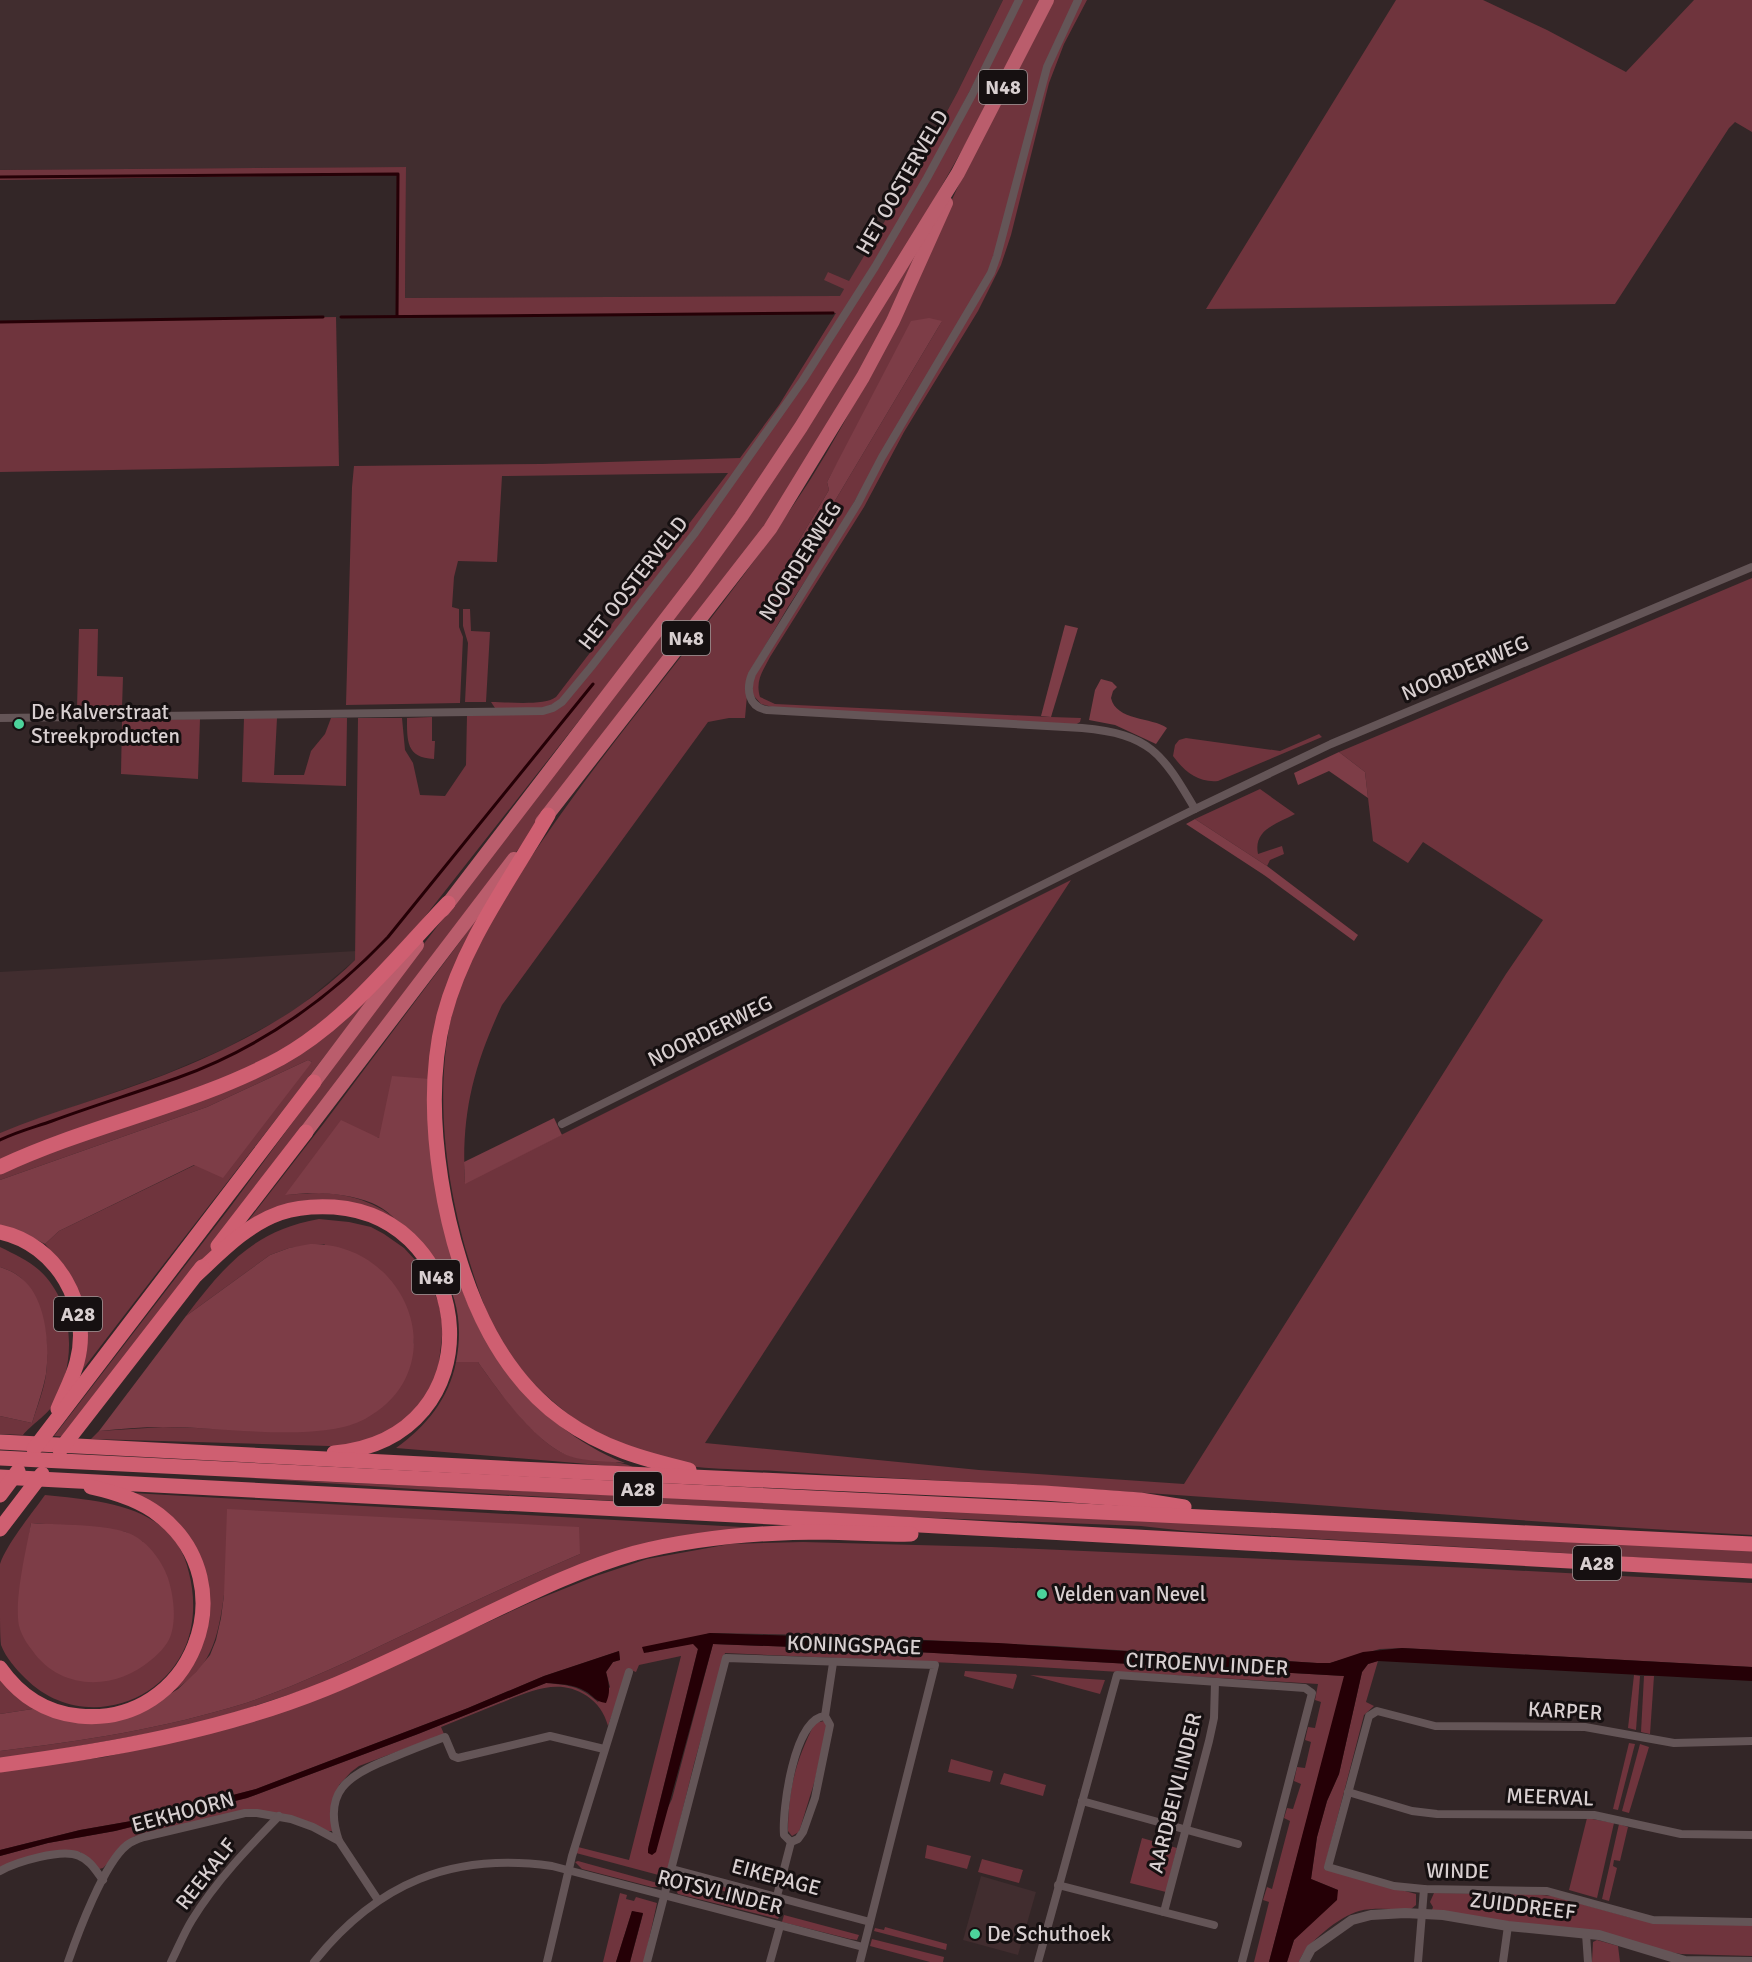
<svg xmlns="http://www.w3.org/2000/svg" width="1752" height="1962" font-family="Signika,sans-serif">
<rect width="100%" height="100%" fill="#332627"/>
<g fill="#412d2f">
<polygon points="0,0 1003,0 957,93 913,174 849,282 828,272 844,289 841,296 405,298 406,167 0,170"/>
<polygon points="356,951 355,960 304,1003 280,1019 224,1049 163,1075 0,1133 0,972"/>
<polygon points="981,1876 1036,1892 1018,1955 963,1940"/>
</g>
<g fill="#6f343d" fill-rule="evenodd">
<path d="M1003,0h14l-93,179 -100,166 -109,157 -155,199 -16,7h-49l-4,-6c16,0 54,4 65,-5l172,-224 -226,3 -5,86 -39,-1 -4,16 -2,30 7,2v18l4,10 -3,66 -114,2 6,-218 2,-21 188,-2 198,-6 39,-53 57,-92 -440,3 1,-142 -397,6v-10l406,-3 -1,131 435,-2 4,-7 -20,-9 4,-8 21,9 64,-107 44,-81z"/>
<path d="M1022,0h19l-63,122 -116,204 -163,242 -276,351 -66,73 -52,43 -25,16 -51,25 -229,85v-28c53,-22 110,-37 164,-58 69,-27 138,-62 191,-115l3,-242h44l3,32 8,13 7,32 25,1 21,-31 1,-50 96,-10 270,-365z"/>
<path d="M1054,0h22l-25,50 -61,219 -158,271 -44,67 -39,66 -4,45h-16l-21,4 -206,283c-29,62 -41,110 -37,178l606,-303 -366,563 274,27 205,14 322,-510 37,-54 -120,-78 -15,21 -35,-22 -8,-69 -26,-20 413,-174v957c-222,-12 -443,-32 -664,-46 -104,-7 -208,-11 -312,-18 -36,-2 -93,-1 -126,-13 -53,-19 -102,-53 -136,-98 -23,-30 -35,-67 -46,-103 -28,-93 -40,-215 6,-305 19,-38 42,-73 66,-108 85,-125 188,-237 270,-364 61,-96 104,-202 153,-304 29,-59 62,-117 91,-176zM942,321l-134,225 -10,-4 31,-52 -2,-8 10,-18z"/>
<path d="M1081,0h6l-23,44 -15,39 -38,152 -10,30 -23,46 -74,121 -40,75 -94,150c-7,14 -15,23 -10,40l15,7 276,13 30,1 -1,4 -5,3 -303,-18 -11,-3 -8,-9v-16l240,-404 56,-207z"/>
<polygon points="1396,0 1483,0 1547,30 1626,72 1694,0 1752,0 1752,132 1735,122 1729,128 1615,304 1206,309"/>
<polygon points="923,236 894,312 827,432 768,522 211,1252 67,1437 54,1436 231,1206 304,1107 373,1010 671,622"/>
<polygon points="336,317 339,466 0,472 0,322"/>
<polygon points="463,609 470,609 471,631 490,632 486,702 465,702 468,643 463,626"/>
<polygon points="79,629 98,629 97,676 123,677 122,708 77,709"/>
<path d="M432,717v24h3l-1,18c-28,-1 -27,-19 -27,-41z"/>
<polygon points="244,718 277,718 274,775 304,775 311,751 325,734 331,718 347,718 346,786 242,782"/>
<polygon points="200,719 198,779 121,774 122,720"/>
<path d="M1319,734l3,3 -104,44c-20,2 -34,-10 -45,-25l2,-11 4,-5 7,-2 94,13z"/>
<path d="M1260,789l35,25c-18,10 -42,15 -37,40l24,-8 2,8 -14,6 -3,6 -72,-47z"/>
<path d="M487,901l-14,29 -43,149 -51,59 -12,-4 -81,60c10,1 22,-1 33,-1 34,1 65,11 88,37l-21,-13 -55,-13 -90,26 83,-107 138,-184z"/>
<path d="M385,977c-101,134 -206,266 -308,400l-4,-96 -7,-13 -21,-24 14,-13 136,-66 117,-103 -4,-2 -101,47 -207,73v-9l262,-98z"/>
<path d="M319,1219l30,3 22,5 13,7 20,14 13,14 13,20 9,22 4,24 -6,50 -24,38 -51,31 -271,-8 8,-8 64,-4 141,4 110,-88 -5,-28 -85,-71 -35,4 -19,7 -84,61c39,-51 67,-85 133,-97z"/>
<path d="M0,1247c14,7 28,13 39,23 37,33 38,96 13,136 -4,8 -21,19 -29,29l-23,-1v-18l32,7c5,-16 12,-33 14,-49 4,-30 -2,-81 -29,-99 -5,-4 -12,-6 -17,-8z"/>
<path d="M456,1362h22c19,27 61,86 93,94 21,6 44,2 64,12l-239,-20c30,-21 53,-50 60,-86z"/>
<polygon points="250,1478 1752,1549 1752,1564 1186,1531 1141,1526 859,1515 459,1492"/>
<path d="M132,1493l644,36 -141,20 -289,127 -150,49 -196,35v-9c83,-10 166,-23 246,-48 53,-18 105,-43 155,-67 59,-28 118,-56 179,-82l-356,41c-9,67 -21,79 -77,113l27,-23 33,-100 -4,-21 -9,-18z"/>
<path d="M45,1495c56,6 129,9 144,78 6,23 6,49 -3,72 -27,65 -111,84 -161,33 -9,-9 -19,-20 -24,-33 -1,-10 -1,-25 -1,-36 0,-14 0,-32 0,-45 6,-19 33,-52 45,-69zM31,1523l58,4 37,5 17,10 -123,86 -2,-17z"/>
<path d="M803,1542l189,5 479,21 281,15v84l-350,-19 -22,1 -50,14h-13l-263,-17 -236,-11 -108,-2 -65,20 48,-10 5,6 -50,200 24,-50 41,-155 186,7 446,25 -76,286h-15l15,-60 -6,-2 4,-13 5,2 18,-68 -6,-3 3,-10 6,1 8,-25 -7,-3 3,-14 8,1 6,-26 -6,-2 3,-13 7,1 6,-26 -6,-2 3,-16 -297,-18 -296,-13 -31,111 -28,113 -90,-24 2,-6 51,13 52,-204 -42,9 -3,7 -8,-3 -20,57c-4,-14 -10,-22 -21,-30 -30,-20 -60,-3 -89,8 -19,8 -38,15 -57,23l3,7 -85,32 -8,6 -12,13 -7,46h-4c-28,-10 -53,-22 -84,-21l-109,26 -32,32 -4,1 -19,-17 -80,15v-11l48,-13 67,-12 132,-33 171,-64 128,-51c23,2 34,3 52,19l12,-15 -4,-15 7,-10 7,-2 -1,-9 -75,25 -76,32 -212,81 -119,31 -57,10 -80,20v-79l105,-14 106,-24 127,-42 198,-91 60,-24 51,-17 83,-15z"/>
<path d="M1378,1661l-12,41 8,4 -10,9 -40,154 92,25v11l-5,4c-17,1 -36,-2 -52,2 -19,5 -54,33 -60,51h-12l7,-22 44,-50 -27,-11 6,-42 10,-36 12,-27 23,-102 6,-8z"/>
<polygon points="965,1671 1016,1674 1017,1676 1013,1689 964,1676"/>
<polygon points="0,1675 39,1708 0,1714"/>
<polygon points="1030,1675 1105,1680 1100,1694"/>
<polygon points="1634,1675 1640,1676 1636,1730 1628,1728"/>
<polygon points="1644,1676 1654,1676 1650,1734 1641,1732"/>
<path d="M824,1721l3,4 -12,55 -16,52 -7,4 -4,-5c0,-41 8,-72 27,-108z"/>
<polygon points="1629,1743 1635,1744 1618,1810 1613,1809"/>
<polygon points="1640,1744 1649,1747 1629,1813 1622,1811"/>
<polygon points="951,1759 993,1771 990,1782 948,1772"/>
<polygon points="1004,1773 1046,1785 1043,1796 1000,1784"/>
<polygon points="1587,1818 1614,1823 1597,1898 1569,1890"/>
<polygon points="1619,1824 1628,1827 1620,1861 1614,1860 1613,1866 1617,1868 1609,1901 1602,1899"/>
<polygon points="1142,1838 1177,1848 1166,1892 1130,1883"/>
<polygon points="927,1845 971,1856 967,1869 925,1858"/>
<polygon points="982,1859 1023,1870 1019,1883 978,1872"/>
<polygon points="578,1861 661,1884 660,1887 652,1887 582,1869 575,1862"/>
<polygon points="681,1875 778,1901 776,1905 674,1878"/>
<polygon points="674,1887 780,1915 778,1919 678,1894"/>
<polygon points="620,1893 627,1895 626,1899 634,1901 636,1897 657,1903 644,1962 630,1962 643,1914 632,1911 616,1962 603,1962"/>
<polygon points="1434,1893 1530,1894 1553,1896 1632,1918 1752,1925 1752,1956 1681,1954 1432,1910 1433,1907 1430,1902"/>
<polygon points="784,1915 859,1935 857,1940 850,1939 782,1922"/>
<polygon points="885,1927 947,1944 946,1950 874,1931 875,1928 884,1930"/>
<polygon points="872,1939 944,1957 943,1962 930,1962 870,1946"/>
<polygon points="1597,1940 1618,1946 1620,1962 1592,1962 1593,1942"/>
</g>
<g fill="#7d3d47">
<polygon points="929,318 942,321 808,546 799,547 798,542 829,490 827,482 911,321"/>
<polygon points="1065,625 1078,628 1051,717 1041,716"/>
<path d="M1101,679l11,3 5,5 -4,4 -2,7c5,23 41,19 56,30l-11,16 -41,-19 -26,-5 6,-30z"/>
<polygon points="1339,752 1365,772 1368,798 1329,771 1298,785 1294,773"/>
<polygon points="1195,819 1267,866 1358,935 1354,941 1264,875 1186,824"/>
<polygon points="308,1060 312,1062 223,1178 194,1165 59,1231 45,1244 19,1231 0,1225 0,1180 207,1107"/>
<path d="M392,1076l38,3c5,43 11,87 17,131 2,19 2,40 8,58 26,87 85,161 170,195 -17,-2 -39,-1 -56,-7 -33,-12 -71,-65 -91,-94h-22c11,-56 -9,-94 -48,-131 -11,-11 -22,-22 -36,-28 -28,-11 -58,-11 -87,-8l56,-75 38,18z"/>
<polygon points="554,1118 562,1135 465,1184 464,1162"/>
<path d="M310,1244c98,-2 147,125 55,175 -46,25 -148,7 -202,8 -22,0 -43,2 -64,4l87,-115 84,-61 19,-7z"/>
<path d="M0,1267c5,2 12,4 17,8 29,18 33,68 29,99 -3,16 -9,33 -14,49l-32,-7z"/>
<path d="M227,1509l352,18 1,27c-61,26 -120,54 -179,82 -50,24 -102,49 -155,67 -80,25 -163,38 -246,48v-37l39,-6 11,6 97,-6 31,-19 18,-17 14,-17 6,-15 5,-22 3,-23z"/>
<path d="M31,1523c27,2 70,1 95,9 20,7 35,27 42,46 5,16 8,36 4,53 -2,11 -12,22 -21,29 -36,31 -91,31 -119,-10 -5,-6 -11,-16 -13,-24 -5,-27 7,-75 12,-103z"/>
</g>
<g fill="#250006">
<polygon points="710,1633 998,1643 1317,1663 1330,1663 1363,1652 1402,1648 1752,1667 1752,1681 1378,1661 1368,1664 1362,1672 1339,1774 1327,1801 1317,1837 1311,1879 1338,1890 1337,1900 1294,1940 1287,1962 1269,1962 1344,1676 899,1651 713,1644 656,1852 652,1855 648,1853 648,1849 698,1649 693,1644 644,1653 642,1647"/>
<path d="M619,1651l1,9 -7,2 -7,10c3,12 5,20 0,31 -11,-1 -13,-8 -21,-12 -11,-7 -26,-7 -39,-8l-128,51 -171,64 -132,33 -67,12 -48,13v-6l80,-20 57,-10 119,-31 212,-81 76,-32z"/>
<polygon points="632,1911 643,1913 630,1962 616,1962"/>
</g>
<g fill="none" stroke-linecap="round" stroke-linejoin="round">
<g stroke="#250006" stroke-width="3">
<polyline points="0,177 398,174 397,316"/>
<polyline points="341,317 833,313"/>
<polyline points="0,322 323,317"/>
<path d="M0,1140c16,-8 35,-13 52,-19 41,-15 83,-28 125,-43 81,-29 152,-79 211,-141l205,-253"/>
</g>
<g stroke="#645557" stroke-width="8">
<path d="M1078,0l-31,67 -50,189 -6,17 -109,184 -24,46 -106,171c-6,15 -4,33 15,36l315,18c68,6 80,25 113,81l136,-65 421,-177"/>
<polyline points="0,718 543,711 553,708 562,702 591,667 695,533 803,380 875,267 927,178 972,95 1019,0"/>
<polyline points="562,1124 1195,809"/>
<polyline points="1752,1741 1674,1743 1585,1727 1435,1726 1377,1711 1369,1716 1328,1867 1394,1886 1424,1889 1547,1891 1653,1920 1752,1922"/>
<polyline points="1348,1792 1412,1811 1437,1814 1594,1815 1681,1834 1752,1835"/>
<polyline points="1082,1801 1238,1844"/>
<path d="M339,1841c-17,-49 9,-66 50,-82 19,-8 37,-15 56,-22l8,19 5,2 92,-22 54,13"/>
<path d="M791,1842l-7,-7c-2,-25 10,-117 41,-119"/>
<polyline points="672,1869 870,1922"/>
<path d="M0,1871c16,-9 62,-23 79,-15 11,4 17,15 24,24"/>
<polyline points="1058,1885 1214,1925"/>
<polyline points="777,1896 791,1842 798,1839 803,1832 815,1798 830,1725 825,1716 833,1663"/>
<polyline points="1164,1912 1209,1741 1214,1718 1215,1682"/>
<polyline points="1586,1934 1588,1962"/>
<path d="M68,1962c10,-29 36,-99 59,-117 5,-4 11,-6 17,-8l101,-24h12l34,6 22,8 26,14 39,59"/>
<path d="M171,1962c7,-14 13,-29 21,-42 24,-39 55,-71 87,-104"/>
<path d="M314,1962c63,-79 138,-110 238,-96l311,81"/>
<polyline points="547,1962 572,1856 629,1672"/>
<polyline points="647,1962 726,1658 935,1665 860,1962"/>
<polyline points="770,1962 780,1926"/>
<polyline points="1038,1962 1117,1675 1305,1688 1312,1693 1242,1962"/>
<polyline points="1418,1962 1424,1889"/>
<polyline points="1503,1962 1508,1926"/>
</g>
<polyline stroke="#645557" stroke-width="10" points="1304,1962 1311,1949 1352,1920 1371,1915 1405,1913 1443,1915 1508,1926 1599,1935 1685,1961 1752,1962"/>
<g stroke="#ba5d6c" stroke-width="14">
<polyline points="542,822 770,529 863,377 893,321 946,203"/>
<polyline points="443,910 694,582 741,517 801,427 958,173 1047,0"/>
<polyline points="314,1082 417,945"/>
<polyline points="306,1132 514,859"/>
</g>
<g stroke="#cf5f71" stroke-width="15">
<path d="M548,815c-38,65 -85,128 -104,201 -24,95 0,233 46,318 18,33 43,64 74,86 39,28 79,39 125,50"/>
<path d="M0,1167c91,-43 193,-61 281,-109 65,-36 116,-102 167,-155"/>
<path d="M0,1232c57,12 92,74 77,130 -4,16 -13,32 -19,47"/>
<polyline points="218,1246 306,1132"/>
<path d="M196,1275c25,-23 50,-50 84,-62 17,-6 36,-7 54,-6 144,11 164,231 0,246"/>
<polyline points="0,1442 519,1469 1044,1493 1140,1500 1184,1507"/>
<polyline points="34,1449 314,1082"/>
<polyline points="60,1450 202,1267"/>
<polyline points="0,1458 1752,1544"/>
<polyline points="0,1477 830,1520 1752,1571"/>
<polyline points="0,1495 18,1471"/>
<polyline points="0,1529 42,1474"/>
<path d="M0,1668c19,27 46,45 79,48 113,11 169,-132 80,-201 -19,-15 -45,-23 -68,-28"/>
<path d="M0,1765c111,-15 221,-34 325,-76 56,-23 110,-50 164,-76 48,-23 96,-46 146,-60 63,-16 125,-21 190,-21 28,1 57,3 86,2"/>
</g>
</g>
<g fill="#4cd39b" stroke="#161011" stroke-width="2">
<circle cx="19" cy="724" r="6"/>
<circle cx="1042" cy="1594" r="6"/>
<circle cx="975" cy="1934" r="6"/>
</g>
<g text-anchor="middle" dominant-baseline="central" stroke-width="6" stroke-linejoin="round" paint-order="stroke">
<g fill="#161011" stroke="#9e9697" stroke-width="1.5">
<rect x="979" y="70" width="48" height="34" rx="4.5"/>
<rect x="662" y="621" width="48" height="34" rx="4.5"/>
<rect x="412" y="1260" width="48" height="34" rx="4.5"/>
<rect x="54" y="1297" width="48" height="34" rx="4.5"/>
<rect x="614" y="1472" width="48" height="34" rx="4.5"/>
<rect x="1573" y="1546" width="48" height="34" rx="4.5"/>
</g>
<g font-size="20" font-weight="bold" fill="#d8cfd0">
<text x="1003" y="87">N48</text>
<text x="686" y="638">N48</text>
<text x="436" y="1277">N48</text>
<text x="78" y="1314">A28</text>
<text x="638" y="1489">A28</text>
<text x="1597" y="1563">A28</text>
</g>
<g font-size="21" fill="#d8cfd0" stroke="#161011">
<text transform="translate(902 182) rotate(-60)">HET OOSTERVELD</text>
<text transform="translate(800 561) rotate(-58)">NOORDERWEG</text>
<text transform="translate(633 583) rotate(-52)">HET OOSTERVELD</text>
<text transform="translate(1465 668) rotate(-23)">NOORDERWEG</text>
<text transform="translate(710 1031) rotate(-26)">NOORDERWEG</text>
<text transform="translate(854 1645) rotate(2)">KONINGSPAGE</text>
<text transform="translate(1207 1664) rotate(3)">CITROENVLINDER</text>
<text transform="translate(1565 1711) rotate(3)">KARPER</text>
<text transform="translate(1175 1793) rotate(-76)">AARDBEIVLINDER</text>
<text transform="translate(1550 1797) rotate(2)">MEERVAL</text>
<text transform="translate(183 1812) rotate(-15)">EEKHOORN</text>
<text transform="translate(1458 1871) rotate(1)">WINDE</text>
<text transform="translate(206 1874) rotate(-52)">REEKALF</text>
<text transform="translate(776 1877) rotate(15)">EIKEPAGE</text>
<text transform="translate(720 1892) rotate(14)">ROTSVLINDER</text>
<text transform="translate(1523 1906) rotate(7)">ZUIDDREEF</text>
</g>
<g font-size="21" fill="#d8cfd0" stroke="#161011" text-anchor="start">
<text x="31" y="712">De Kalverstraat<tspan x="31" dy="24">Streekproducten</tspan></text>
<text x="1054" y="1594">Velden van Nevel</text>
<text x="987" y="1934">De Schuthoek</text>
</g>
</g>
</svg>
